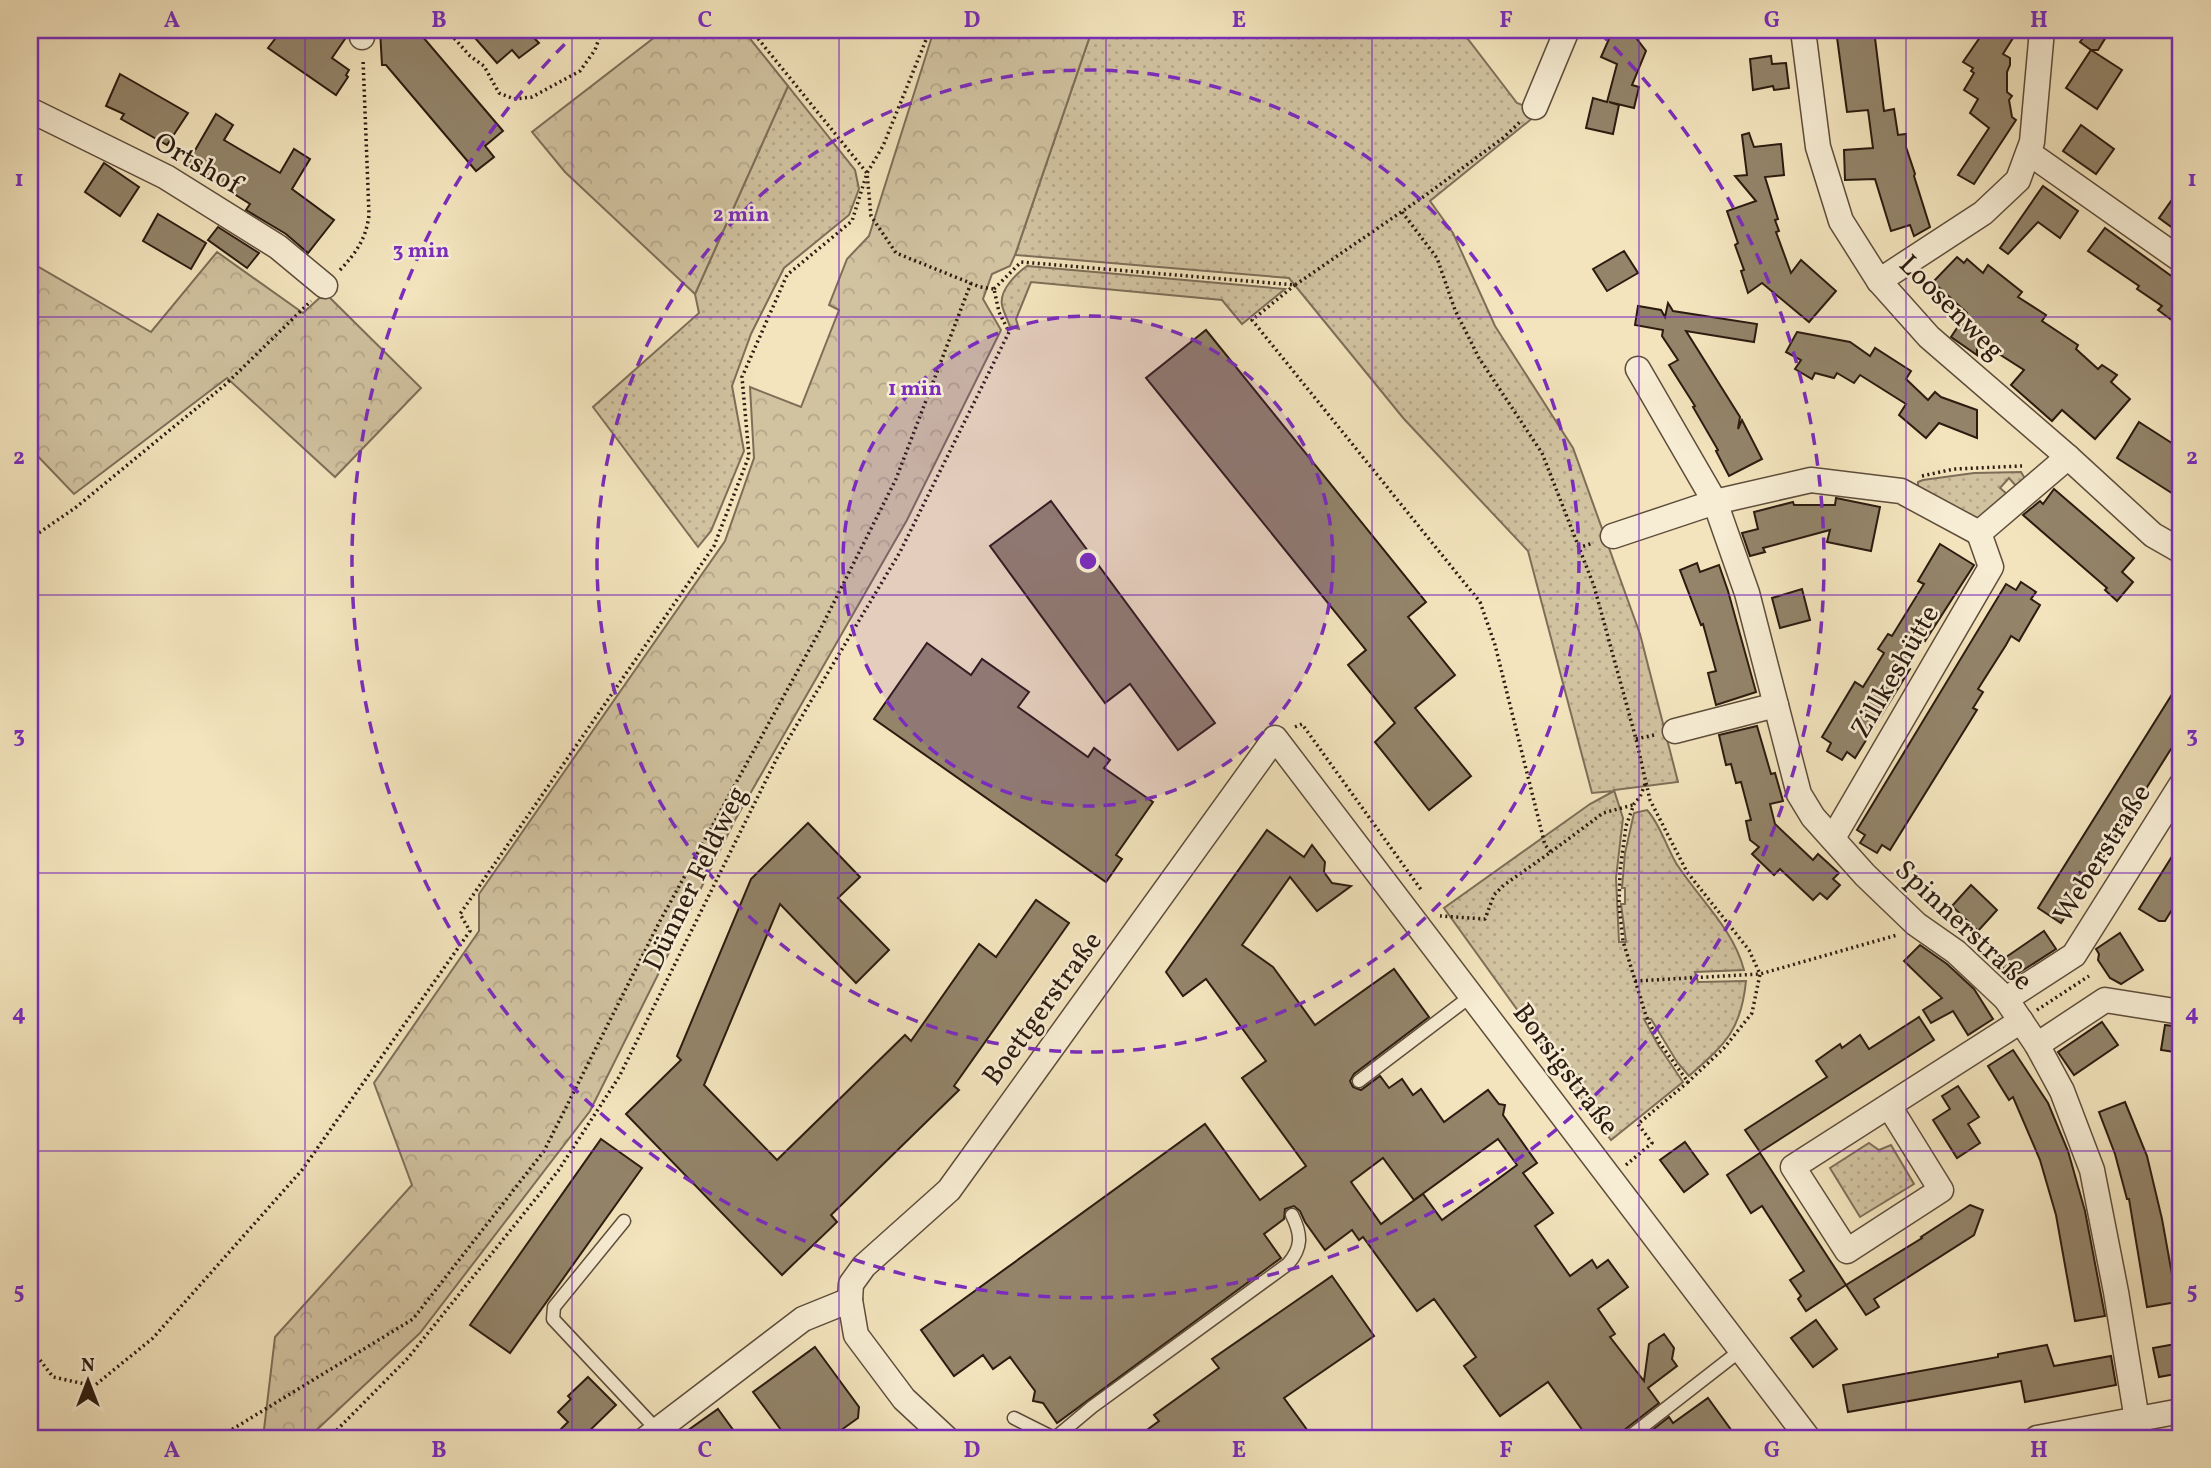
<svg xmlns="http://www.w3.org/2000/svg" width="2211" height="1468" font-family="Vollkorn,serif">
<defs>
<pattern id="green-dots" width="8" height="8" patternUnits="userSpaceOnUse" patternTransform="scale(1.75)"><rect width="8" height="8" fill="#d1c2a0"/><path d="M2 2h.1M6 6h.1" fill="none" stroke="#b4a689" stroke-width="1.8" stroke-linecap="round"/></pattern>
<pattern id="forest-crowns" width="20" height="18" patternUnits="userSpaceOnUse" patternTransform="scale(1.75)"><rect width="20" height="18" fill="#d1c2a0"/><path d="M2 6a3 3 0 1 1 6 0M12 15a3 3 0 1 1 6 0" fill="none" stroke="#b4a689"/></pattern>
</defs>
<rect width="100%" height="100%" fill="#f3e4bd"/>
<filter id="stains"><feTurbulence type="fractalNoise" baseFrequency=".00286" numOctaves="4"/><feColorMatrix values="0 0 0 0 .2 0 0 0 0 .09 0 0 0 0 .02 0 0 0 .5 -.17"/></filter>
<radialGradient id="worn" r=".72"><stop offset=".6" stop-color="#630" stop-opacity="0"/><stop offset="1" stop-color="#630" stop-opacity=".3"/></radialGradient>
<g fill="url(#green-dots)" stroke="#7e6e58" stroke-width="2">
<path d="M1092,30h369l56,73 23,9 -110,89 23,32 42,93 78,122 67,186 38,148 -64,8 9,28 -7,60 3,64h7l-5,-38h4v-16h-3l3,-35 9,-40 13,-3c13,14 19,36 29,53 23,36 57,65 68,107l-49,2 3,10 48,-1c-5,50 -21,63 -57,95l-12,-14 -26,-43h-7l14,26 25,37 -72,58 -167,-232 146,-104 24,-13 -22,2 -64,-242 -124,-132 -115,-141 -274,-23z"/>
<polygon points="788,86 855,170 859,189 849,215 784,268 751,334 732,386 744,451 711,531 698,547 593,407 699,313 695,294"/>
<path d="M1027,266l258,23 -43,35 -20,-24 -191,-18 -15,37 3,10 -9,-2c-2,-7 -7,-16 -8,-22 -3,-15 15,-32 25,-39z"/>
<polygon points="2021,472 2024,477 2024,481 2017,487 2009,478 2000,488 2008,495 1978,522 1918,490 1918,482 1923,480 1974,473"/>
<polygon points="1869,1143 1879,1150 1891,1145 1914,1184 1860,1217 1830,1168"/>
</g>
<g fill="url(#forest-crowns)" stroke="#7e6e58" stroke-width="2">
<polygon points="664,30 743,30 788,86 695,294 565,172 532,132"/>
<polygon points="934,30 1092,30 1015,255 1010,266 992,274 983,299 1001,330 907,520 735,820 590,1111 420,1333 308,1438 263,1438 275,1337 412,1185 374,1083 479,931 479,894 725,541 754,458 750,387 801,407 839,310 829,305 847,259 869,236"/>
<polygon points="217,252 303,313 325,293 421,388 335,477 227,378 74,494 30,448 30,262 151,332"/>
</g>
<g fill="#93846a" stroke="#2c1b10" stroke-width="2" fill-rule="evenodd">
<polygon points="282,30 347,30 347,36 332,58 349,70 346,75 348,77 336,95 268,48"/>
<polygon points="380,30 417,30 503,131 485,146 494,157 476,171 386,65 382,65"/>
<polygon points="468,30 526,30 539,43 519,58 512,50 497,63"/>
<polygon points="1613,30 1641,30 1637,39 1646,51 1632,85 1639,87 1634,108 1609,102 1619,105 1613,134 1586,128 1593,98 1607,102 1617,64 1601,57"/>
<polygon points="1836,30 1874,30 1884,111 1894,109 1898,135 1906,134 1906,147 1915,174 1914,176 1930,227 1914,236 1910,225 1891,231 1875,179 1845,180 1844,150 1873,148 1868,110 1847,112"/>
<polygon points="1985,30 2001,30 2013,38 2003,54 2010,58 2010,65 2007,72 2007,92 2012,96 2009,100 2012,117 2016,120 1974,184 1958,175 1989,128 1970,113 1978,99 1964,90 1974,73 1971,71 1973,68 1963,62"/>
<polygon points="2089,30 2094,30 2106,37 2098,50 2091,50 2080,42"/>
<polygon points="2091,50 2122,70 2097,109 2066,88"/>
<polygon points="1771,56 1772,64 1786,63 1789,88 1774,90 1773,86 1753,90 1750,59"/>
<polygon points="120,74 188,113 167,145 121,119 124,114 106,106"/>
<polygon points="216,114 233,125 224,140 280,173 294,149 310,159 292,189 334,220 308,253 286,234 246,210 250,204 212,180 213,178 187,164"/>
<polygon points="2081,125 2114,149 2096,174 2063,151"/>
<polygon points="1749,133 1754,147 1781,144 1784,175 1765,177 1778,219 1775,220 1779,231 1776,232 1791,273 1801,260 1836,291 1809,322 1762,283 1748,293 1741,271 1744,270 1735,245 1738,243 1727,211 1756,201 1735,176 1747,175 1742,135"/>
<polygon points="104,163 139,187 120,216 85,192"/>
<polygon points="2043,186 2078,211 2060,238 2038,222 2008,254 2000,248"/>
<polygon points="2181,187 2181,234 2159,218"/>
<polygon points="158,214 206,243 191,269 143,241"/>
<polygon points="218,227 259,253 247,268 208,240"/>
<polygon points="2105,228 2181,283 2181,327 2158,310 2162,306 2137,289 2139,286 2088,251"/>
<polygon points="1624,251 1638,273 1607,291 1593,269"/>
<polygon points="1957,257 1964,263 1967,259 1983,273 1988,265 2022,292 2018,297 2046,315 2042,321 2078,345 2076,349 2098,369 2102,365 2117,375 2111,382 2130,399 2095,439 2062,410 2052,421 2011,385 2024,370 1977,340 1977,355 1951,337 1967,313 1933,282"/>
<polygon points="1668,303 1673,311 1757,324 1754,342 1686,331 1740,417 1738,429 1742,420 1762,459 1729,476 1716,451 1718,450 1693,407 1695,406 1669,365 1678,360 1662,336 1663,330 1635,325 1638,306 1661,310 1665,317"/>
<polygon points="1206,330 1426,602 1408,617 1455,675 1415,708 1471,776 1429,810 1375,742 1395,723 1348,665 1366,650 1146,378"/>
<polygon points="1797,332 1850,342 1870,356 1875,348 1911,371 1906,379 1928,400 1935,392 1941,397 1977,410 1977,438 1939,423 1926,438 1899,415 1906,404 1860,375 1854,383 1837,373 1834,378 1815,373 1812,379 1795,369 1801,360 1786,352"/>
<polygon points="2139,422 2181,449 2181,499 2117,458"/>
<polygon points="2054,489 2134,558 2122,572 2133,582 2117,601 2105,590 2107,588 2023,515 2040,501 2043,504"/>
<polygon points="1836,498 1880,507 1871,551 1827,542 1830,530 1763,548 1765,552 1750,556 1742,533 1758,529 1754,512 1793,502 1794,505 1835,505"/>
<polygon points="1051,501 1215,723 1178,750 1130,684 1105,703 990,546"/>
<polygon points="1940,544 1974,565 1925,641 1919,637 1902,664 1910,669 1855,758 1847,752 1842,760 1827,751 1831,743 1822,737 1855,682 1863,687 1873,671 1884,653 1878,649 1888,634 1892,636 1924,584 1918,581"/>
<polygon points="1697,563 1700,572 1719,565 1728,591 1756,692 1716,705 1708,673 1716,671 1703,624 1701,625 1680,570"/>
<polygon points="2021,582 2036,592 2031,599 2040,605 2019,641 2011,636 2006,645 1978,689 1983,692 1973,708 1977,710 1890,850 1882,845 1877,853 1860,843 1865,835 1857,830 2006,584 2016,590"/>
<polygon points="1802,589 1810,620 1780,628 1772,598"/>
<polygon points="927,643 971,675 982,659 1029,692 1018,707 1088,757 1094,748 1110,760 1104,768 1153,802 1116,855 1122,859 1106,882 874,719"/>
<polygon points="2181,680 2181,733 2090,878 2079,872 2087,883 2061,923 2038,908"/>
<polygon points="1757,726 1771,774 1775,773 1783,801 1770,804 1775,824 1813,860 1818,854 1839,873 1833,879 1840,885 1827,899 1820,893 1813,900 1780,869 1774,875 1752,854 1759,847 1750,840 1746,821 1751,820 1741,782 1736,783 1731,764 1726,765 1719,735"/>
<polygon points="808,823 860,877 838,898 889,950 856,983 780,904 704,1085 777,1160 905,1035 911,1041 979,944 996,957 1036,900 1069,923 954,1086 959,1090 831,1215 837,1222 782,1275 626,1114 681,1060 677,1056 751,879"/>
<path d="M1267,830l37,27 8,-12 13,17 -1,10 8,11 19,3 -34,25 -27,-34 -48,68 31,22 42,58 79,-56 35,48 -75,57 -4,7 3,6 8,3 19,-14 9,12 13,-9 11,16 8,-6 23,33 44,-32 11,14 6,1 -2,10 34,48 -14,10 30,40 -18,13 35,50 22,-16 5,8 11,-8 20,27 -30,22 17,25 -5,3 34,44 5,-37 15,-10 10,14 -2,11 5,7 -29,22 11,15 -36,28 -4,7h-31l-40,-56 -48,34 -36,-50 12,-9 -42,-58 -17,12 -54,-74 -4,3 -7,-10 -27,20 -20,-28 -5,-11 -6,-5 -9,3 -1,10 -20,15 17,24 -224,165 -14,-20 -10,-2 2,-10 -25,-34 -17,12 -10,-14 -29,21 -33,-46 284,-206 55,76 46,-34 -64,-88 24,-17 -60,-82 -23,17 -17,-24zM1498,1139l19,26 -75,55 -19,-26 -42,30 -30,-42 32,-24 31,42z"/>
<polygon points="2181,842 2181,895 2165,921 2159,921 2139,909"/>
<polygon points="1971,885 1997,910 1978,931 1952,906"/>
<polygon points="2044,931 2056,949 2011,978 1999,962"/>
<polygon points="2120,933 2143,970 2121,984 2110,978 2098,960 2099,954 2096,949"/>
<polygon points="1920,945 1947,964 1974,989 1993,1019 1968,1035 1953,1011 1931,1023 1923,1010 1942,998 1904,961"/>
<polygon points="1919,1017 1934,1040 1760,1152 1745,1130 1827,1077 1816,1061 1840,1044 1842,1048 1860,1035 1869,1049"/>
<polygon points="2102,1022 2118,1045 2074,1075 2058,1052"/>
<polygon points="2165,1025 2181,1027 2181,1053 2161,1050"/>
<polygon points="2013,1050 2048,1103 2068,1151 2085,1211 2105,1316 2075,1321 2056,1215 2040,1160 2013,1097 2009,1100 1988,1066"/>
<polygon points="1958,1086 1979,1117 1968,1124 1980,1143 1957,1158 1933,1120 1950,1109 1942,1096"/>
<polygon points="2125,1102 2147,1156 2162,1219 2177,1302 2147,1307 2129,1199 2127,1199 2115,1154 2099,1112"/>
<polygon points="601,1139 642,1168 510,1353 470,1325"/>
<polygon points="1685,1142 1708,1174 1684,1192 1660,1160"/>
<polygon points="1760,1153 1846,1285 1806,1311 1798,1299 1801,1296 1790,1280 1804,1271 1762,1206 1751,1213 1727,1175"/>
<polygon points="1970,1205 1983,1210 1974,1235 1874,1299 1879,1307 1866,1315 1846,1285 1922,1238 1921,1237"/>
<polygon points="1332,1276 1374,1336 1284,1398 1313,1438 1136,1438 1159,1421 1154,1415 1219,1368 1212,1359"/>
<polygon points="1816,1320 1837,1349 1813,1367 1791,1338"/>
<polygon points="2181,1343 2181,1373 2159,1377 2153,1348"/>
<polygon points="2047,1345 2054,1366 2111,1356 2116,1385 2025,1402 2021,1381 1848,1412 1843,1385 1998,1357 1998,1354"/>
<polygon points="815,1347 859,1407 858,1418 830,1438 787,1438 753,1392"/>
<polygon points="588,1377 616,1405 582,1438 552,1438 568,1422 558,1412 571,1399 568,1396"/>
<polygon points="1708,1398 1737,1438 1642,1438 1669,1417 1673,1423"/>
<polygon points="718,1409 739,1438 677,1438"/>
</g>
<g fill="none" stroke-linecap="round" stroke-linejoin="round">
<defs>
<g id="lane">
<polyline points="1359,1081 1471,996"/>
<polyline points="624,1221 554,1307 553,1319 657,1430"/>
<polyline points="1014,1418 1054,1438"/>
<path d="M1055,1438l37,-31 196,-143c14,-16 14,-29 4,-49"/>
<polyline points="1628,1438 1741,1350"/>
</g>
<g id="street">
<polyline points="362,30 362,37"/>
<polyline points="1803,30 1818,147 1841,221 1879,281 1929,337 2068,457 2153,535 2181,551"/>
<polyline points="1535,107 1567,30"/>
<polyline points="30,110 166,177 278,247 325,286"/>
<polyline points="2029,153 2181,260"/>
<polyline points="1879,281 1983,213 2018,180 2032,142 2042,30"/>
<polyline points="1979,533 1901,491 1811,480 1715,502 1747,593 1799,794 1813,817 1865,875 1916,924 1956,952 2006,999 2037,1045 2062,1091 2092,1170 2116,1292 2140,1438"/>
<polyline points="1613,536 1715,502 1638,369"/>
<polyline points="1675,731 1776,705"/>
<polyline points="1833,838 1991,567 1979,533 2068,457"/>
<polyline points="2006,999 2074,955 2181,785"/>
<polyline points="2037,1045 2105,1000 2181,1012"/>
<polyline points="1889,1106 1941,1190 1847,1251 1793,1167 2021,1021"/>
<polyline points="647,1438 803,1319 850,1300"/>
<polyline points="946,1438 904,1399 856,1335 850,1300 851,1284 864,1266 949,1190 1275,738 1808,1438"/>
<polyline points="2037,1438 2181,1411"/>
</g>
</defs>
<use href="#lane" stroke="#5e4d3b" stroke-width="15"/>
<use href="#street" stroke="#5e4d3b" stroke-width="27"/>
<g stroke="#2c1b10" stroke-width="3.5" stroke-dasharray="2 3.5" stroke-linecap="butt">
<polyline points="447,30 470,56 484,66 499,93 514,99 532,97 580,71 595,50 602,30"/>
<polyline points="930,30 883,146 867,173 871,216 896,253 980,287 994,289"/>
<polyline points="1402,212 1437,258 1455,310 1479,358 1542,453 1594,586 1636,739 1650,800 1687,872 1749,950 1760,974 1752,1013 1724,1048 1688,1082"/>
<path d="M340,270c16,-17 26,-31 29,-55l-6,-156"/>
<polyline points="1295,285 1252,320 1480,602 1495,645 1545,845 1551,852 1504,885 1494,895 1485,919 1440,916"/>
<polyline points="994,289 1021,262 1295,285 1426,195 1503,138 1521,121"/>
<polyline points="1922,476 1954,469 2022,466"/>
<polyline points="30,539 75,508 226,384 311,301"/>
<polyline points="1578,548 1593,543"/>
<polyline points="1295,727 1302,724 1422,891"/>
<polyline points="1636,739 1654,735"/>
<polyline points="1551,852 1603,813 1633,805"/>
<polyline points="1635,981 1760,974 1897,935"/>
<polyline points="2037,1010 2089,976"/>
<polyline points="1626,1165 1652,1143 1638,1124 1688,1082 1659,1042 1646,1016 1623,941 1619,905 1620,871 1626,826 1634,804 1640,797 1645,784"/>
<polyline points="30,1347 53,1377 94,1386 153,1338 302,1170 470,931 460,914 714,546 749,456 742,377 787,275 852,221 867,173 751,30"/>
<polyline points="218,1438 413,1319 544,1151 660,921 819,632 896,479 971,283"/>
<polyline points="329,1438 408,1358 558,1171 619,1077 777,758 900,552 1009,332 999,312 994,289"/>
</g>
<use href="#lane" stroke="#f7edd4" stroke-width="12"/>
<use href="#street" stroke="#f7edd4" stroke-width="24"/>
</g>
<path fill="none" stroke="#7b2cbf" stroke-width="2" stroke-opacity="0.55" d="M305,30v1408M572,30v1408M839,30v1408M1106,30v1408M1372,30v1408M1639,30v1408M1906,30v1408M30,317h2151M30,595h2151M30,873h2151M30,1151h2151"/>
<circle cx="1088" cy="561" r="245" fill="#7b2cbf" fill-opacity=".12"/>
<g fill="none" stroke="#7b2cbf" stroke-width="3.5" stroke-dasharray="12 9">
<circle cx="1088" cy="561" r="245"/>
<circle cx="1088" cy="561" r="491"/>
<path d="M1599 32A736 736 0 1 1 577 32"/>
</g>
<g text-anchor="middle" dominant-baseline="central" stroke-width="5" stroke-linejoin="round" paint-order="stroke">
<g font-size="28" fill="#2c1b10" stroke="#f7edd4">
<text transform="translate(197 164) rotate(30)">Ortshof</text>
<text transform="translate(1951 308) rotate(45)">Loosenweg</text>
<text transform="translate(1896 672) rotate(-60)">Zillkeshütte</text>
<text transform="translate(2103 854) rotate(-58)">Weberstraße</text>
<text transform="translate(696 879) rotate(-64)">Dünner Feldweg</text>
<text transform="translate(1963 926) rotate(43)">Spinnerstraße</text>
<text transform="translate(1043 1009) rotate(-54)">Boettgerstraße</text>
<text transform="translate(1565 1070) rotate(53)">Borsigstraße</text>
</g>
</g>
<circle cx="1088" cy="561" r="10" fill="#7b2cbf" stroke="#f7edd4" stroke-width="3.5"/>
<g font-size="21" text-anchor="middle" font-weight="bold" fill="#7b2cbf" stroke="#f7edd4" stroke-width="5" stroke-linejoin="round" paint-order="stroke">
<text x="741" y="221">2 min</text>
<text x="421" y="257">3 min</text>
<text x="915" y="395">1 min</text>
</g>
<rect width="2211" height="1468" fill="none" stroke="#f3e4bd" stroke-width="77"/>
<g transform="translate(88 1381)" stroke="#f7edd4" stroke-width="5" paint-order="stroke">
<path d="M0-5L12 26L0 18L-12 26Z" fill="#2c1b10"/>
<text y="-10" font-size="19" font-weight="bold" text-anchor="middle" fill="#2c1b10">N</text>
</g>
<rect x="38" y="38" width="2134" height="1392" fill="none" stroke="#7b2cbf" stroke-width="2.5"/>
<g font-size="23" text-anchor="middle" font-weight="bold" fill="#7b2cbf">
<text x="172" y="27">A</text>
<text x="439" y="27">B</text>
<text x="705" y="27">C</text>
<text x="972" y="27">D</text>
<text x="1239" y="27">E</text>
<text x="1506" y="27">F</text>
<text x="1772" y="27">G</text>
<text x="2039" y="27">H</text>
<text x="19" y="186">1</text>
<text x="2192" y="186">1</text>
<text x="19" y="464">2</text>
<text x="2192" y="464">2</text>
<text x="19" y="742">3</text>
<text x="2192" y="742">3</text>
<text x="19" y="1020">4</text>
<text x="2192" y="1020">4</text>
<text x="19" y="1298">5</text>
<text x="2192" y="1298">5</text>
<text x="172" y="1457">A</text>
<text x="439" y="1457">B</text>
<text x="705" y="1457">C</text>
<text x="972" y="1457">D</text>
<text x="1239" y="1457">E</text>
<text x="1506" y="1457">F</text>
<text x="1772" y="1457">G</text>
<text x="2039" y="1457">H</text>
</g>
<rect width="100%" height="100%" filter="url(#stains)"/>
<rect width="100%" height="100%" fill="url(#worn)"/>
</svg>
